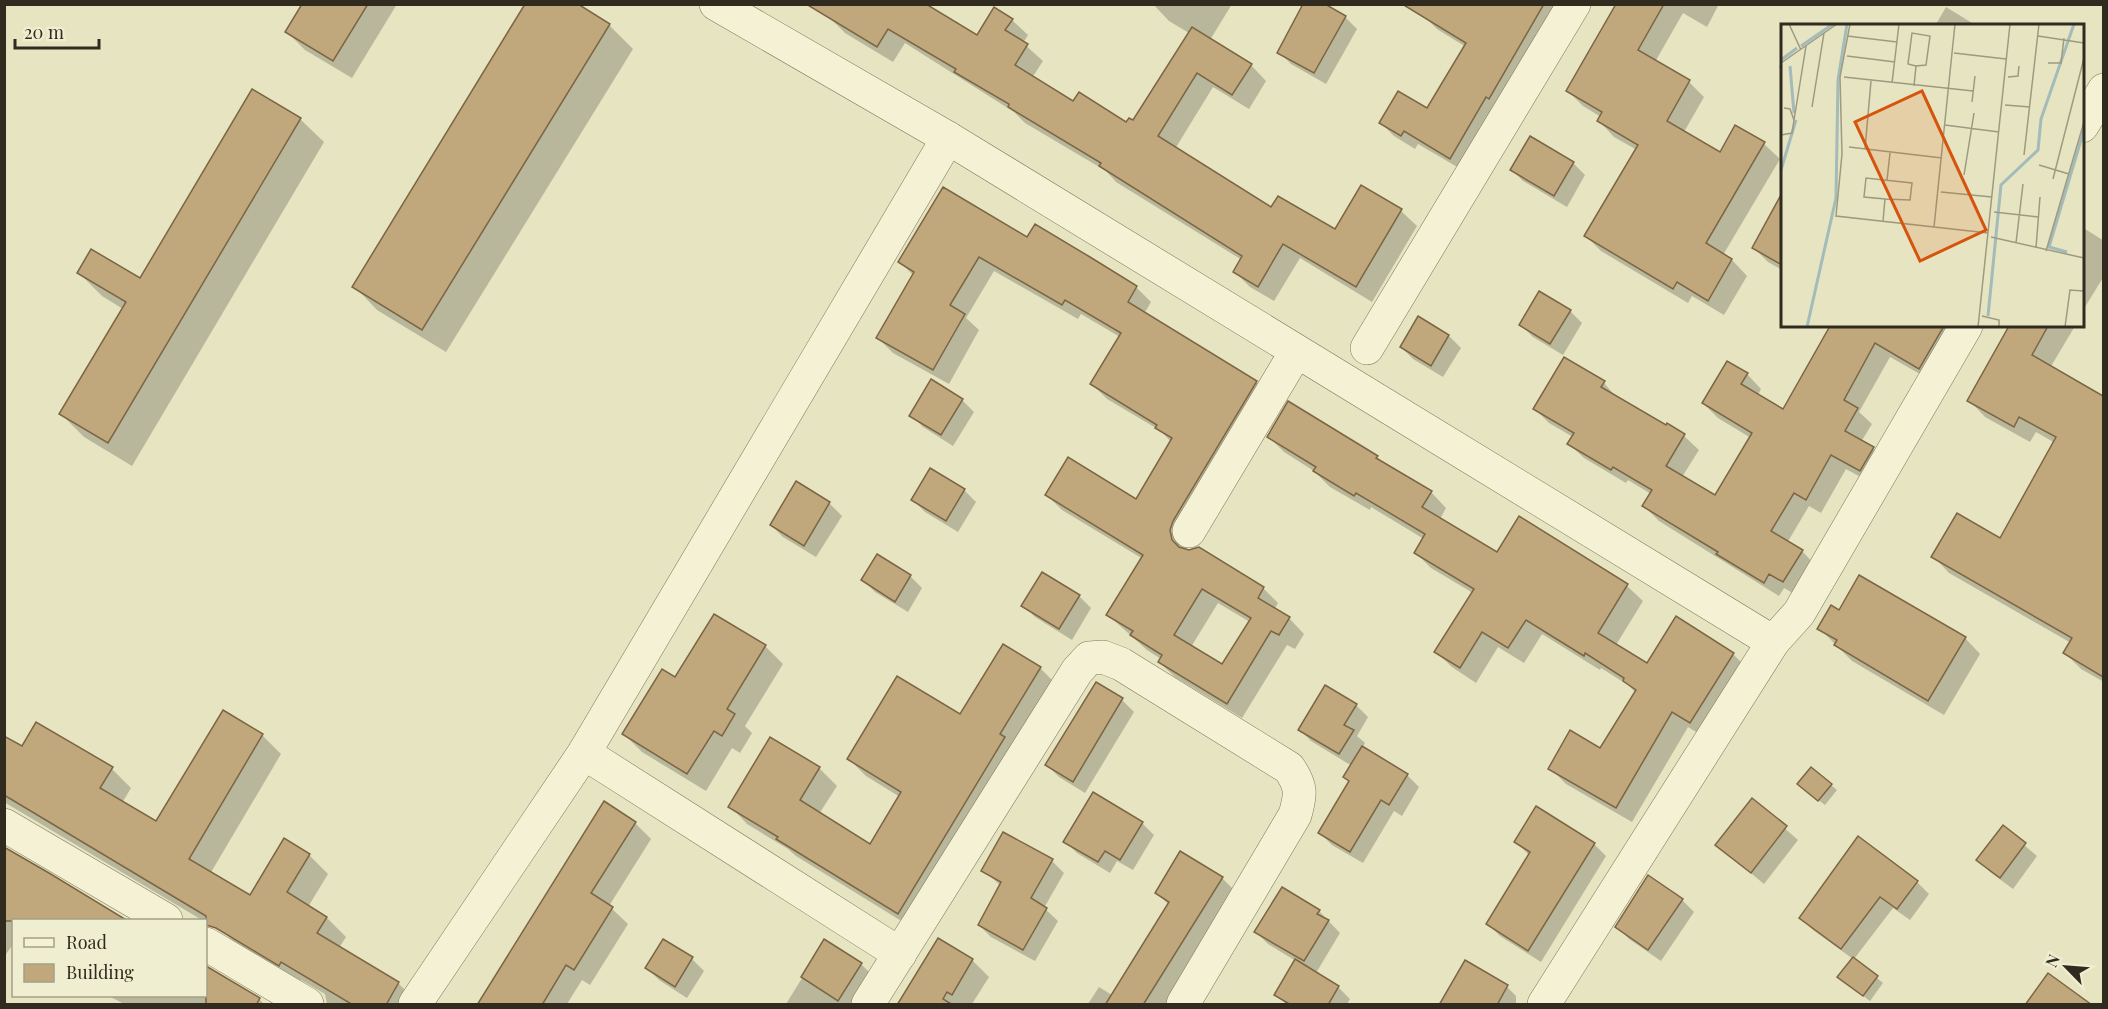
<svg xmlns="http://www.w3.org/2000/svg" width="2108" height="1009" font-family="'Playfair Display',serif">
<rect width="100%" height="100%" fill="#e7e4c2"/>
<g fill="#0003" fill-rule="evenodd">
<polygon points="303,4 397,4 352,78 305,50 287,32"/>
<polygon points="837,4 928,4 927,7 977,37 1012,20 1028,35 1023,43 1043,61 1032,78 1074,103 1127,124 1133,123 1189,33 1169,21 1153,4 1232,4 1210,40 1251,65 1266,81 1249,109 1213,87 1175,149 1272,209 1335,231 1401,211 1417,226 1372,302 1300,258 1274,301 1250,287 1235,272 1242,260 1116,182 1106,171 1025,123 1014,112 905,43 893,62 845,33 829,17"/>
<polygon points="1493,4 1566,4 1464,171 1418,144 1415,149 1394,136 1381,123 1428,110 1466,47 1437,29 1423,15"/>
<polygon points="1617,4 1719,4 1707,27 1683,13 1655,62 1689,82 1704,97 1684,132 1720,154 1764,144 1780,159 1723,255 1732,260 1747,276 1724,315 1692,296 1688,303 1601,251 1586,236 1637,150 1614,137 1599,121 1601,117 1583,106 1568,91"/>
<polygon points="1946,7 1977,26 1935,26"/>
<polygon points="1345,17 1357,29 1326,84 1291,64 1279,52"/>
<polygon points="609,25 633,49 446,352 377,310 354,286"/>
<polygon points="1782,61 1782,71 1779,67"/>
<polygon points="300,119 324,142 132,466 84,437 61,414 123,309 102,296 79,273 140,280"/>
<polygon points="1573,163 1585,175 1567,207 1523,181 1511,169"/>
<polygon points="1782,196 1782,270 1768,262 1754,248"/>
<polygon points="2082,227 2104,241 2104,276 2082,312"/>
<path d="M1028,239l108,48 15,15 -7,12 112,68 15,15 -86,149 1,4 77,38 15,15 -4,7 15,8 15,16 -9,15 -8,-4 -45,73 -67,-41 -16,-15 2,-3 -14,-9 -39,-35 35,-56 -81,-49 -15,-15 90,6 34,-59 -10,-11 -54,-32 -15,-15 28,-47 -39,-23 -3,5 -84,-48 -28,47 13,12 -30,54 -56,-31 -15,-15 36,-62 -14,-14zM1218,603l32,19 -27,44 -32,-19z"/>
<polygon points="1570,311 1582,323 1563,355 1533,337 1521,325"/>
<polygon points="1832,326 1966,326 1934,382 1890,357 1859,412 1872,424 1861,442 1873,449 1887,463 1875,485 1846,469 1821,513 1809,506 1787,543 1802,551 1816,566 1798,596 1784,588 1779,596 1659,521 1644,506 1651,494 1628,480 1626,483 1584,458 1569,444 1573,437 1549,423 1535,409 1604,383 1617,398 1666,427 1667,426 1684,436 1699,450 1682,477 1716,497 1751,438 1718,418 1703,403 1747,374 1761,389 1758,395 1784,411"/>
<polygon points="2011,326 2075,326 2050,368 2104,398 2104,682 2081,669 2065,653 2071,643 1949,573 1933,556 2001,540 2055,443 2036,432 2030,442 1985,417 1969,400"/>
<polygon points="1449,336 1461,348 1443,377 1413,359 1401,347"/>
<polygon points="962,400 974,412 953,446 923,427 911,415"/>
<polygon points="1269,437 1377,457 1384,465 1431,492 1446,508 1440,519 1498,554 1520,518 1627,586 1643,601 1616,645 1647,665 1733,654 1748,669 1706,738 1688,727 1632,822 1566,784 1550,768 1601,750 1636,693 1628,685 1601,668 1600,670 1542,634 1524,663 1498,647 1476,683 1452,667 1436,652 1473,593 1431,568 1416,553 1424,539 1371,507 1370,510 1330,487 1314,471 1284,452"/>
<polygon points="797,483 830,504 842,516 816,557 783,537 771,525"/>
<polygon points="964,490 976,502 958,532 925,512 913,500"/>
<polygon points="877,556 910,576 922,588 908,612 875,592 863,580"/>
<polygon points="1079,596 1091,608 1072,640 1035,617 1023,605"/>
<polygon points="1839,612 1965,638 1980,654 1944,715 1852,661 1819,628"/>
<polygon points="765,646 783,664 745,726 752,733 740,753 732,748 706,791 642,752 624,734 675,679"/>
<polygon points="1004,646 1040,668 1058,686 916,930 796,856 788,849 747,824 730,806 771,739 819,768 837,786 819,814 871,846 900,797 866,776 849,759 961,716"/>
<polygon points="1096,684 1122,700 1134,712 1085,793 1059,777 1047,765"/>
<polygon points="1356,705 1368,717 1357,736 1365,743 1362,748 1407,775 1419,787 1402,816 1394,811 1363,863 1332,845 1320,833 1350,782 1352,766 1311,741 1299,729"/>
<polygon points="262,735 281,754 210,874 250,897 309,855 328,874 308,907 327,918 346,937 339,948 398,983 417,1002 416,1004 327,1004 325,994 301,980 299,984 241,949 227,935 206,922 206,920 202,920 4,802 4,737 22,748 112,769 131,788 122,803 156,824"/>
<polygon points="1831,785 1837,790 1825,805 1805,790"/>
<polygon points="1752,800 1798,840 1764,884 1717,845"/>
<polygon points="604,803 635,823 651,839 609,906 628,924 590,985 582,980 567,1004 479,1004"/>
<polygon points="1142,823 1154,835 1133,870 1117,861 1110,873 1077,853 1065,841"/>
<polygon points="2003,827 2037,856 2013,889 1990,872 1978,860"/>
<polygon points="1858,838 1917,882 1929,894 1910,920 1893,908 1854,959 1883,983 1870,1001 1845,982 1853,959 1813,930 1801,918"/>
<polygon points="1516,842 1594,844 1606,856 1541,962 1500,936 1488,924 1530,856"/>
<polygon points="4,848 14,920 14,943 4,957"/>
<polygon points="1052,861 1064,873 1044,908 1058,921 1035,961 991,937 979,925 1001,886 983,870"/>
<polygon points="1222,878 1237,893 1167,1004 1088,1004 1099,987 1112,995 1169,905 1157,893"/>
<polygon points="1682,900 1694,912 1661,961 1629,939 1617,927"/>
<polygon points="1319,911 1340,933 1316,973 1338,987 1350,999 1347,1004 1286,1004 1276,994 1296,961 1268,944 1256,932"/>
<polygon points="663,941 692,959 704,971 687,998 659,980 647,968"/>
<polygon points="825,941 861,964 873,976 855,1004 786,1004"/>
<polygon points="972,960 989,977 972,1004 899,1004"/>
<polygon points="206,967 259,999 264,1004 124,1004 109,996 206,996"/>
<polygon points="1504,984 1516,996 1516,1004 1450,1004"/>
</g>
<g fill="#c1a87c" stroke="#7b6644" stroke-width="1.5" fill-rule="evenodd">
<polygon points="302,4 368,4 333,61 285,32"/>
<polygon points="525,4 578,4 610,24 422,330 352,287"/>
<polygon points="806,4 926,4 977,35 994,7 1013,19 1005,30 1028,44 1015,65 1073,101 1079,92 1126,122 1129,118 1133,120 1192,27 1252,64 1232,95 1197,73 1158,136 1271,207 1278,196 1335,229 1361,185 1402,209 1356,287 1283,244 1258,287 1233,272 1242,256 1099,166 1101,163 1008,107 1009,104 954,72 956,69 888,29 877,47"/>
<polygon points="1303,4 1325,4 1346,16 1314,73 1277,53"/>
<polygon points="1402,4 1544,4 1489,99 1486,97 1450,159 1404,131 1401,136 1379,123 1398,91 1427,108 1466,43"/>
<polygon points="1616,4 1664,4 1638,50 1690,80 1667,121 1720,152 1735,125 1765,142 1706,243 1732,259 1708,301 1677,282 1673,289 1584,236 1638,145 1597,121 1602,112 1566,91"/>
<polygon points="252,89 301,118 108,443 59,414 126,302 77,273 91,249 140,278"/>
<polygon points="1530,136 1574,162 1554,196 1510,170"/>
<path d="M943,187l84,50 8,-13 55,33 47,29 -9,16 129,79 -84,140 -3,9 2,10 7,7 10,3 10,-3 65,40 -6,11 32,19 -11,18 -8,-4 -44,73 -69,-42 4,-7 -32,-20 3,-4 -27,-16 37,-60 -98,-60 23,-38 68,42 36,-61 -17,-10 2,-3 -67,-41 31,-51 -56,-33 -3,5 -83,-48 -29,48 15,9 -32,56 -57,-32 38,-66 -16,-10zM1202,589l49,29 -29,46 -48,-29z"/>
<polygon points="1782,193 1782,265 1752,248"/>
<polygon points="1539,291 1571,310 1550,344 1519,325"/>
<polygon points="1418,316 1449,335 1431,366 1400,347"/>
<polygon points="1830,326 1944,326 1919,369 1875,343 1844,400 1858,408 1845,431 1874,447 1860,471 1831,455 1806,500 1794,493 1771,531 1803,550 1783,582 1769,574 1764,583 1716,554 1718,552 1642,506 1652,490 1613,467 1611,470 1567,444 1574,433 1533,409 1564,357 1605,381 1601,387 1666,425 1667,423 1685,434 1666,466 1715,495 1752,433 1702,403 1727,361 1748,373 1741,384 1783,409"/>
<polygon points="2009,326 2048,326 2032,355 2103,396 2103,677 2063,653 2072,638 1931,557 1957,513 2000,538 2056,437 2019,417 2014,427 1967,401"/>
<polygon points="931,379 963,399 941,435 909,416"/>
<polygon points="1288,401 1378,456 1376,458 1432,491 1422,507 1497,552 1519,516 1628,584 1598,633 1647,663 1676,616 1734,653 1690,723 1672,712 1616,808 1548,769 1570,730 1600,748 1636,690 1623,681 1624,678 1585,653 1584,656 1526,620 1508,648 1482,632 1460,668 1434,652 1474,589 1414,553 1425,534 1356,493 1354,496 1313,471 1316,467 1267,437"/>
<polygon points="930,468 965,489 946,521 911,500"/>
<polygon points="796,481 830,502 804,546 770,525"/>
<polygon points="877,554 911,575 895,602 861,580"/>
<polygon points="1042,572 1080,595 1059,629 1021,606"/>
<polygon points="1859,575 1966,637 1928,701 1834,645 1837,640 1817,629 1831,605 1839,610"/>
<polygon points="714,614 766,645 727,709 735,714 722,736 714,731 687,774 622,734 662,669 675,677"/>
<polygon points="1003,644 1041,667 1000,734 1005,737 898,914 776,839 778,837 728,807 770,737 820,767 800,800 870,844 901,792 847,759 897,676 960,714"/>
<polygon points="1096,682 1123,698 1073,782 1045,765"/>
<polygon points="1325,685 1357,704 1344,725 1354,730 1339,754 1298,730"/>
<polygon points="223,710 263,734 189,859 250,895 284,838 310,854 287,892 327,917 317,933 399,982 386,1005 353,1005 281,962 279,966 216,928 206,925 206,916 4,795 4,736 22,746 36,722 113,767 100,788 156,821"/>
<polygon points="1362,746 1408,774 1389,805 1381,800 1350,852 1318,833 1349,781 1343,777"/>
<polygon points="1811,767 1832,784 1818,801 1797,784"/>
<polygon points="1093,792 1143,822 1120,860 1105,851 1098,862 1063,842"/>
<polygon points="1752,798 1787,826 1751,873 1715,845"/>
<polygon points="604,801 636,822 591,893 613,907 574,970 566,965 542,1005 477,1005"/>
<polygon points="1536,806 1595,843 1528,951 1486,924 1530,852 1514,842"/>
<polygon points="2003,825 2026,843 2000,878 1976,860"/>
<polygon points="1003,832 1053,859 1031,898 1047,908 1023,950 978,925 1001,882 981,871"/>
<polygon points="1858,836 1918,881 1897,909 1880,897 1841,949 1799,918"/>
<polygon points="4,847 49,873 128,921 4,921"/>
<polygon points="1180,851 1223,877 1143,1005 1105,1005 1169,902 1155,893"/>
<polygon points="1648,875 1683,899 1648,950 1615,927"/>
<polygon points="1282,887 1320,910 1317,914 1329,920 1304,961 1254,932"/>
<polygon points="938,938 973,959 952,995 947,992 943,999 953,1005 897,1005"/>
<polygon points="663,939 693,957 675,987 645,968"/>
<polygon points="824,939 862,963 838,1001 801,977"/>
<polygon points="1853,957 1878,976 1863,996 1837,977"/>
<polygon points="1295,959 1339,986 1328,1005 1291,1005 1274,995"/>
<polygon points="1465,960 1508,985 1497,1005 1439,1005"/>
<polygon points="206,966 260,998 256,1005 206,1005"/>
<polygon points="2048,973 2092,1005 2025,1005"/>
</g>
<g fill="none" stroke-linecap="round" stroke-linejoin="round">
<defs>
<g id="minor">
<polyline points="716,4 948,138 1773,642"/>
<polyline points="2082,126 2104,90"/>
<polyline points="1367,348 1574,4"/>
<polyline points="1189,531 1296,352"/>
<polyline points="584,753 900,954"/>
<polyline points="4,825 166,920"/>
<polyline points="206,944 307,1004"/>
<polyline points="415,1004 584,753 948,138"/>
<path d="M868,1004l209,-333 12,-13 14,-1 18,7 168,104c13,19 12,26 6,47l-112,189"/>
<polyline points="1544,1004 1773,642 1799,613 1966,326"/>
</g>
</defs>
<use href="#minor" stroke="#7f765b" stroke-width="34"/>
<use href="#minor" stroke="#f4f1d4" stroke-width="33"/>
</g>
<g transform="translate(1781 24)">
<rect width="303" height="303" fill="#e7e4c2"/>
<path fill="none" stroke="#a3bbb9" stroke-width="3" d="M20,22l32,-22M0,36l16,-12M9,42l4,47M0,146l15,-50M286,228l-18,-5 35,-117M207,292l13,-131 37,-35 3,-31 33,-95M26,303l29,-129 2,-118 9,-56"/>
<path fill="none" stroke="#9e9a80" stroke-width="1.5" d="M8,0l12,26M69,0l-10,53 2,77 -6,62 152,17M66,12l50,6M257,12l46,7M173,29l52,6M66,32l48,6M0,39l56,-39M267,39h13l3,-25M63,53l129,14M227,53l10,-1 1,-10M111,59l7,-59M133,62l2,-20 10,-1 4,-29 -18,-3 -4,31 8,2M191,78l3,-26M224,81l25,2M31,83l12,-74M13,96l12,-74M164,101l54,7M0,111l11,-2 2,-13 -4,-11 -6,-1M68,123l93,11M84,125l6,-68M243,131l15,-131M258,141l30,9M183,151l10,-62M272,155l31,-121M106,156l3,-27M160,168l51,5M213,188l44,5M102,197l2,-22 -21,-2 2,-19 46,5 -2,17 -25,-1M153,203l21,-203M210,213l93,21M235,219l7,-59M255,224l4,-51M265,227l38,-129M201,292l17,4v7M197,303l32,-303M284,303l5,-37 14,1"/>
<path fill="#d6540e" fill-opacity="0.15" stroke="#d6540e" stroke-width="3" d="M141,67l64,139 -66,31 -65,-139z"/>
<rect width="303" height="303" fill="none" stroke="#302b1e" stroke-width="3"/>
</g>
<rect width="2108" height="1009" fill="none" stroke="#302b1e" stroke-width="12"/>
<rect x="12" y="919" width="195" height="78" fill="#f0eed0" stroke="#a3a089" stroke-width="1.5"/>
<rect x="24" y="938" width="30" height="9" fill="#f4f1d4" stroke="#a3a089" stroke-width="1.5"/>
<text x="66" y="949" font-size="18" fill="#302b1e">Road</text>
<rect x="24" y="964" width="30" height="18" fill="#c1a87c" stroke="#a3a089" stroke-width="1.5"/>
<text x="66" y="979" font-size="18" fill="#302b1e">Building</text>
<g transform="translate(2066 967) rotate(295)" stroke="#f0eed0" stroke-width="4.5" paint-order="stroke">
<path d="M0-4.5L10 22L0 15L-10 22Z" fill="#302b1e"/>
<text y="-9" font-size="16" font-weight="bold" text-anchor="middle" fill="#302b1e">N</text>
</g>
<path d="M15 39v9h84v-9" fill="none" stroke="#302b1e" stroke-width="3"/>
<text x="24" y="39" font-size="18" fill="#302b1e" stroke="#f0eed0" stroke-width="4.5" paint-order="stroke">20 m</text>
</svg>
